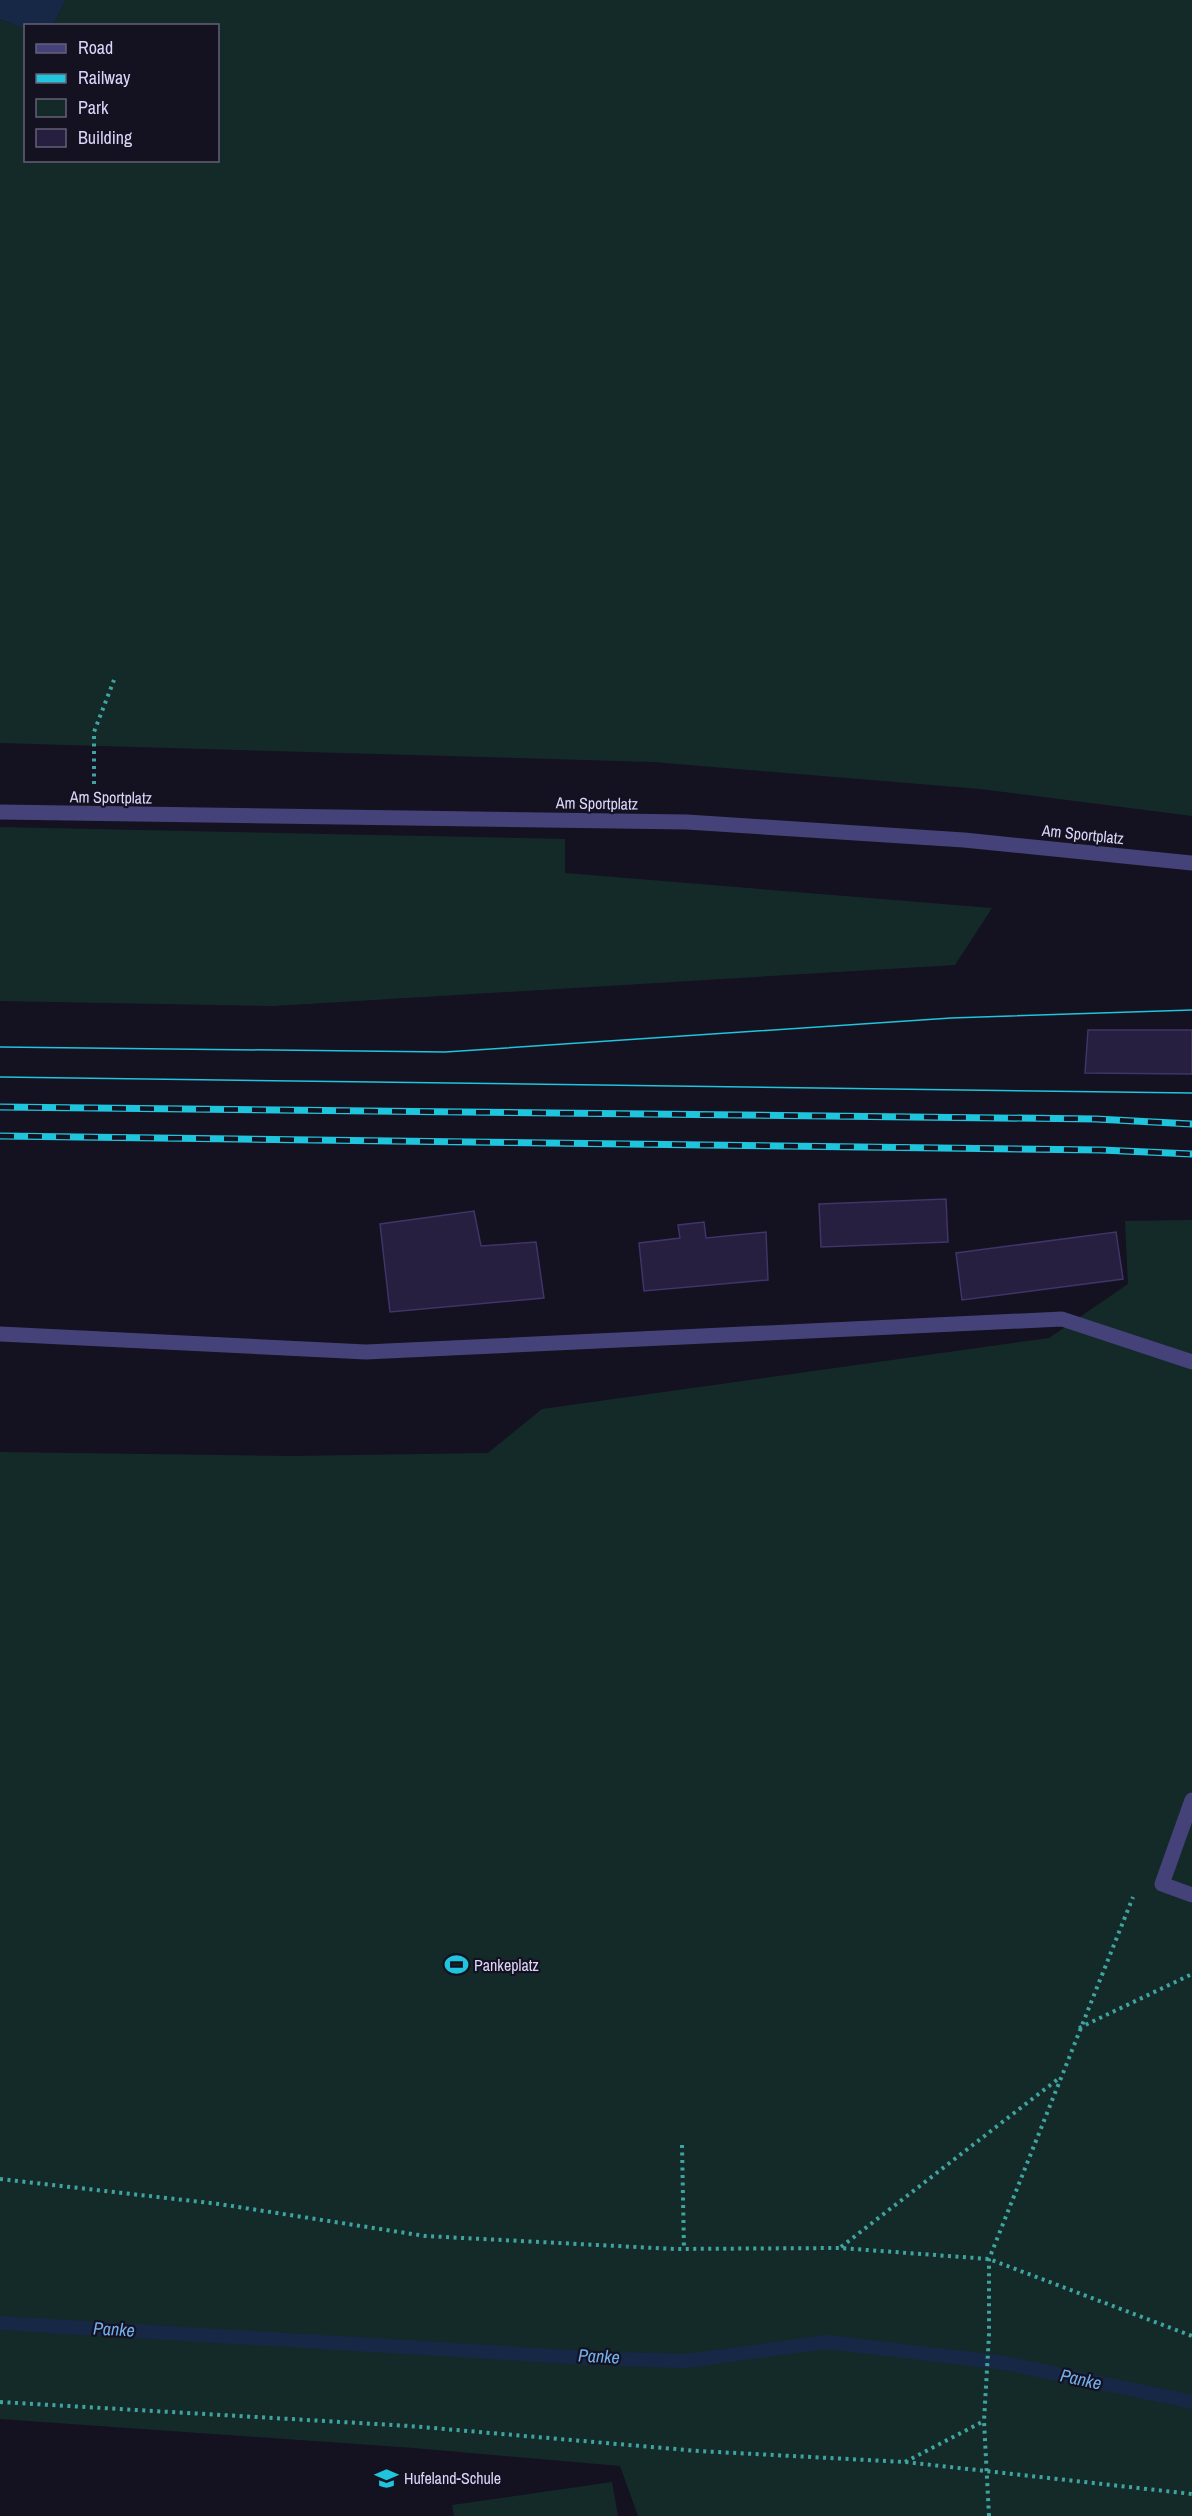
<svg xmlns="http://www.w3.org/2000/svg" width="1192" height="2516" font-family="'Archivo Narrow',sans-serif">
<rect width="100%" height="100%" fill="#141121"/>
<g fill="#142a29">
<polygon points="66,0 1192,0 1192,816 980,789 653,762 0,743 0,19 25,29 26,160 218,160 218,26 53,25"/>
<polygon points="0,827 565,839 565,873 992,908 955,965 274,1006 0,1001"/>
<polygon points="1192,1220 1192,2516 638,2516 620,2466 414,2448 0,2419 0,1452 290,1456 488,1453 542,1409 1049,1338 1128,1284 1125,1221"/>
<polygon points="612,2482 618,2516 454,2516 452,2505"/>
</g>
<polygon fill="#162845" points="0,0 66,0 53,25 26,26 24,29 0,19"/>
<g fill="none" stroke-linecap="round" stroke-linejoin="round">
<polyline stroke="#162845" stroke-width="14" points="0,2323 589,2358 686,2361 827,2342 1005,2363 1192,2402"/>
</g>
<g fill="#261f3f" stroke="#403468" stroke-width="1.5">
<polygon points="1088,1030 1192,1030 1192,1074 1085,1073"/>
<polygon points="946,1199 948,1242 821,1247 819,1204"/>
<polygon points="474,1211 481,1246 536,1242 544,1298 390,1312 380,1224"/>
<polygon points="704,1222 706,1238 766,1232 768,1280 644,1291 639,1243 680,1238 678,1225"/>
<polygon points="1116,1232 1123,1279 962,1300 956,1253"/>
</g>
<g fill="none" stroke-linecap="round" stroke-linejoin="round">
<g stroke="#3fa4a0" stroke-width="4" stroke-dasharray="3 4.5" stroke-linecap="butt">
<polyline points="94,784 94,732 114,680"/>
<polyline points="1079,2028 1192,1974"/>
<polyline points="682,2145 684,2249"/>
<polyline points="0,2179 219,2204 425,2236 674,2249 840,2248 989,2259 1192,2336"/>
<polyline points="841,2247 1058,2079"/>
<polyline points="0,2402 410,2426 698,2451 905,2462 1192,2494"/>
<polyline points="905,2462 984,2421"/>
<polyline points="989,2516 984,2421 989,2335 989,2259 1133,1897"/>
</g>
<g stroke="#454279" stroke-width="15">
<polyline points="0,812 687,822 964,840 1192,863"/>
<polyline points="0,1334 366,1352 1062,1319 1192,1362"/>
<polyline points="1192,1800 1162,1884 1192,1895"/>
</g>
<g stroke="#1fc5dc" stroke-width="1.5">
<polyline points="0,1047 445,1052 951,1018 1192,1010"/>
<polyline points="0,1077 1192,1093"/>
</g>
<defs>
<g id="rail">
<polyline points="0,1107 1096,1119 1192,1124"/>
<polyline points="0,1136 1101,1150 1192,1154"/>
</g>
</defs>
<use href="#rail" stroke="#1fc5dc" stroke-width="7"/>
<use href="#rail" stroke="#141121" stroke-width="4.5" stroke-dasharray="14" stroke-linecap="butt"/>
</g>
<defs>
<symbol id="stadium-bare" viewBox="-9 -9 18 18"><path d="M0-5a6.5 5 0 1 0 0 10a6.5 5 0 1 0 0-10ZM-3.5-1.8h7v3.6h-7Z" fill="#1fc5dc" stroke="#141121" stroke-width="2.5" paint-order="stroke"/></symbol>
<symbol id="school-bare" viewBox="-9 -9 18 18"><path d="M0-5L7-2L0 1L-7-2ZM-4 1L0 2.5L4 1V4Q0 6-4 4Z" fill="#1fc5dc" stroke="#141121" stroke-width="2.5" paint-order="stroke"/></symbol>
</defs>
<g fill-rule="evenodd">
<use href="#stadium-bare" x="440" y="1948" width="33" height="33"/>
<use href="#school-bare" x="370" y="2462" width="33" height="33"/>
</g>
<g text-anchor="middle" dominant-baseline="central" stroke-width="4.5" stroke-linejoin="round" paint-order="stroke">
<g font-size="16" fill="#dbd6f9" stroke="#141121">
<text transform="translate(111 797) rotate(1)">Am Sportplatz</text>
<text transform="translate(597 803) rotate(1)">Am Sportplatz</text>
<text transform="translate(1083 834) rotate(6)">Am Sportplatz</text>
</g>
<g font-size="16" fill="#dbd6f9" stroke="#141121" text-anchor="start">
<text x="474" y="1965">Pankeplatz</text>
<text x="404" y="2478">Hufeland-Schule</text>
</g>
<g font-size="18" font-style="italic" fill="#72b0eb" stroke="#141121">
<text transform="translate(114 2329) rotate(3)">Panke</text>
<text transform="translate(599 2356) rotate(3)">Panke</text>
<text transform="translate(1081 2379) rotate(12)">Panke</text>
</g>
</g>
<rect x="24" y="24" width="195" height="138" fill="#141121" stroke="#646077" stroke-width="1.5"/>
<rect x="36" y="44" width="30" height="9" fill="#454279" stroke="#646077" stroke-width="1.5"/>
<text x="78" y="54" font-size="18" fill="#dbd6f9">Road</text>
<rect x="36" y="74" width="30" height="9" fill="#1fc5dc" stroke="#646077" stroke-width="1.5"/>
<text x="78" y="84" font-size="18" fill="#dbd6f9">Railway</text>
<rect x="36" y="99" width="30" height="18" fill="#142a29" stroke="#646077" stroke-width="1.5"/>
<text x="78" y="114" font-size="18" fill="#dbd6f9">Park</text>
<rect x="36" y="129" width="30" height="18" fill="#261f3f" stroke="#646077" stroke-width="1.5"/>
<text x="78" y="144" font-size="18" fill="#dbd6f9">Building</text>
</svg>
